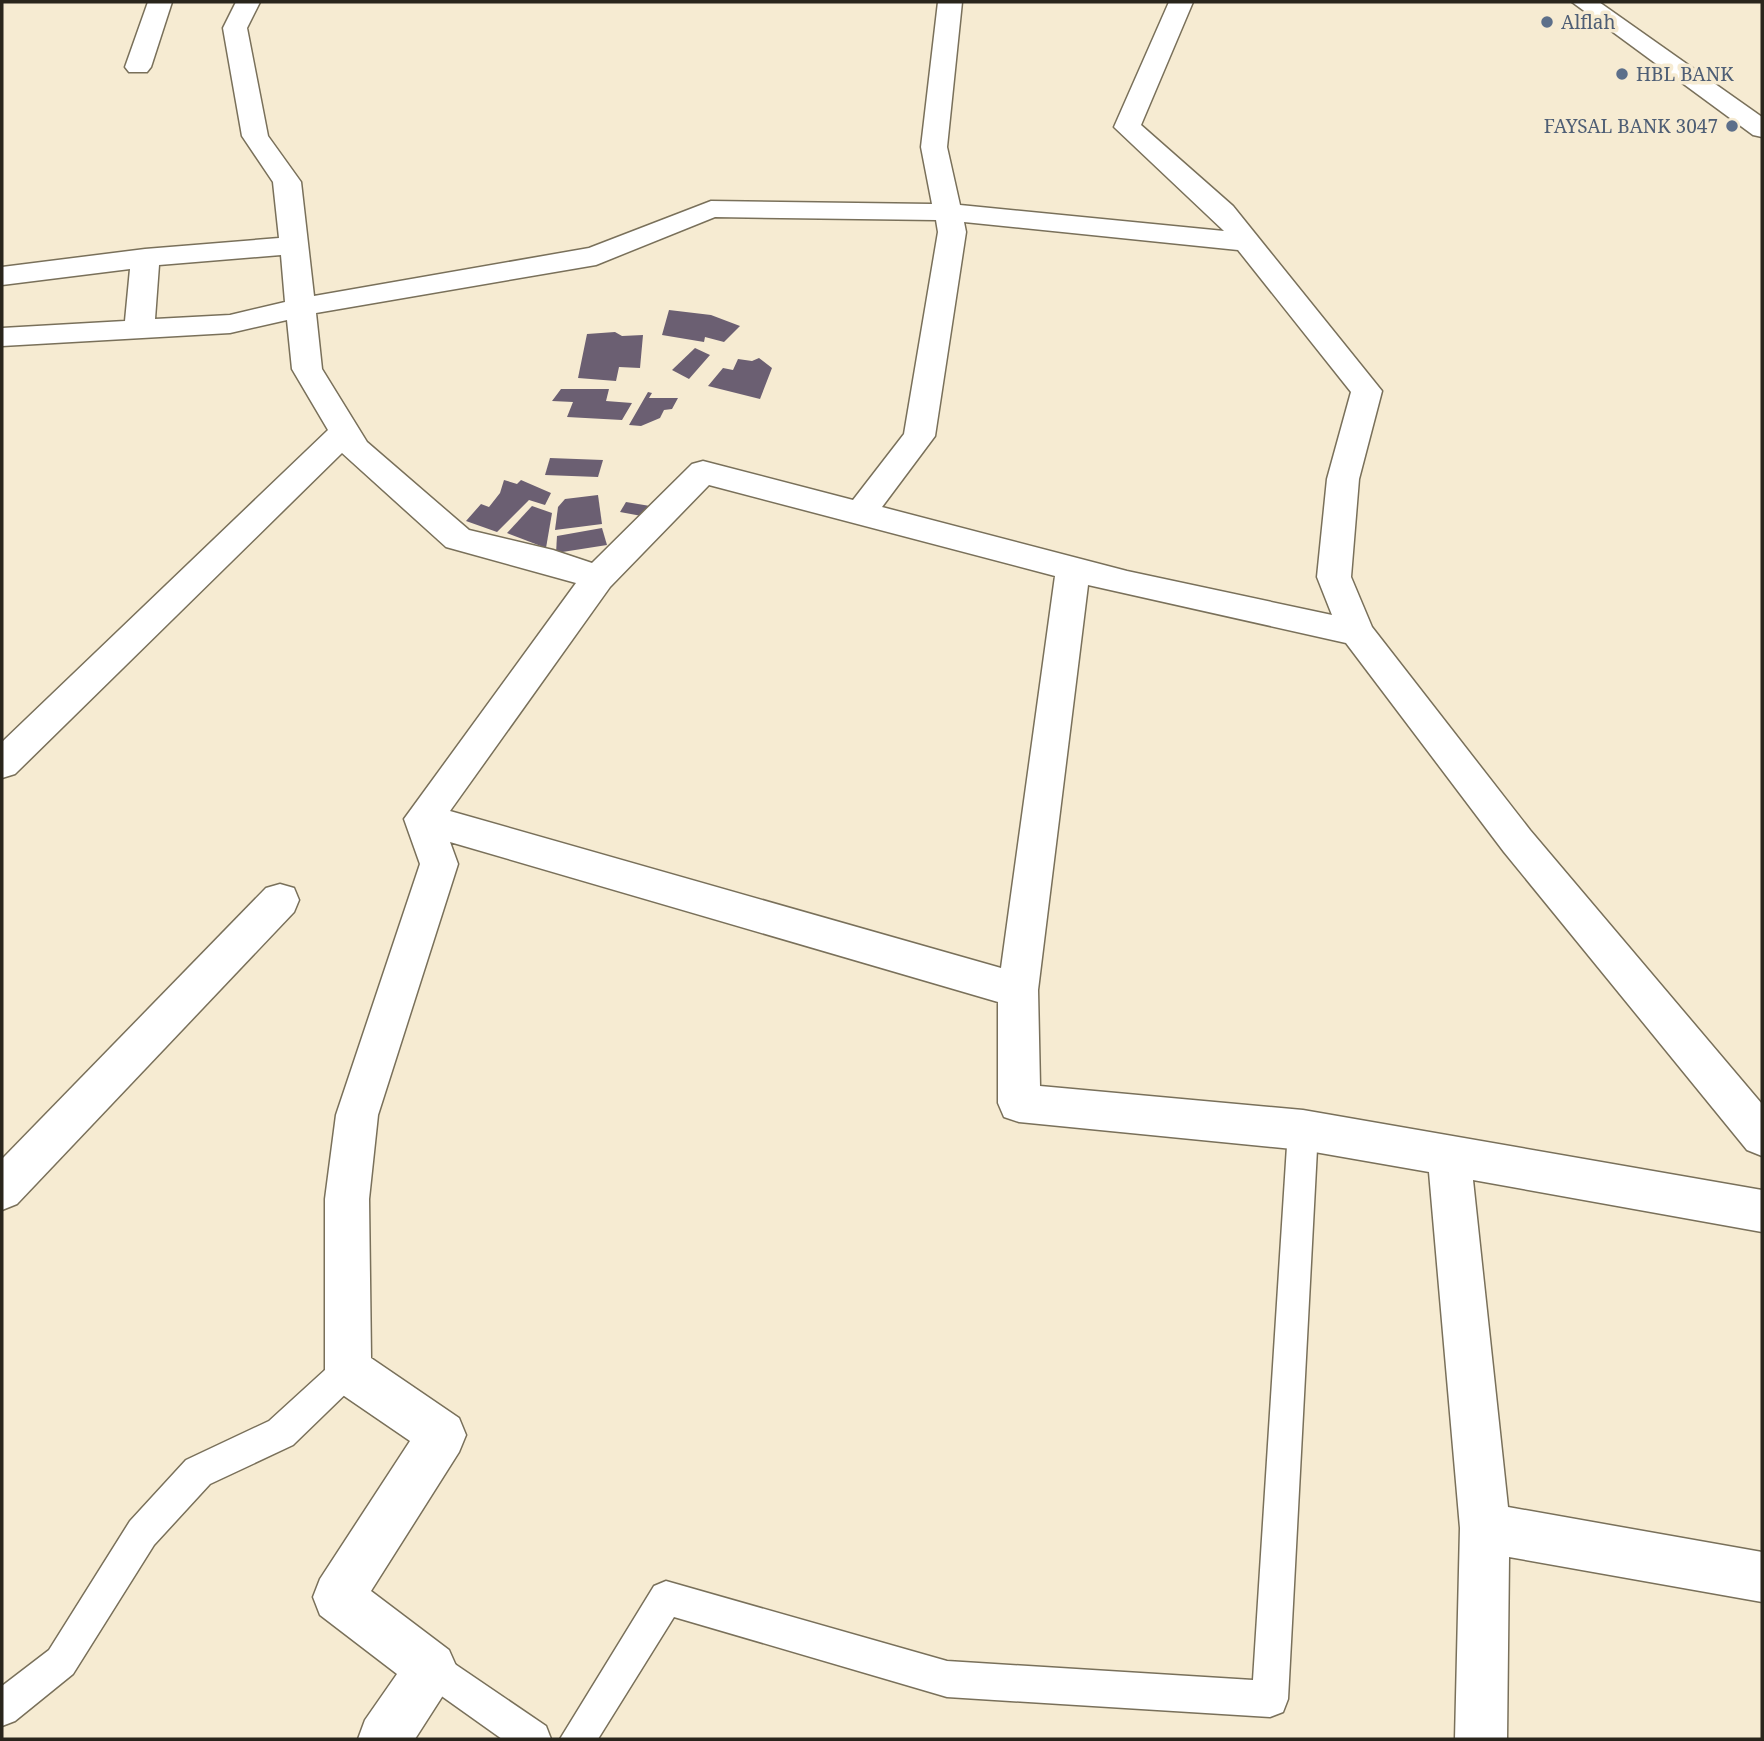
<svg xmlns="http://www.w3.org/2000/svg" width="1764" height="1741" font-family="'Noto Serif',serif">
<rect width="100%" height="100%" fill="#f6ebd2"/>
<g fill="#6b5f72">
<polygon points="669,310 711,315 740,326 724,342 705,337 704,342 662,335"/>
<polygon points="615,332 622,336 643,335 640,368 619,367 616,381 578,378 587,334"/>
<polygon points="695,348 710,355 689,379 672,370"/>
<polygon points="759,358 772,368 760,399 708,386 723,368 733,370 738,359 752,361"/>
<polygon points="561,389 609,389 606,401 632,403 622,420 567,417 573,402 552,401"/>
<polygon points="648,392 652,393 649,398 678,398 672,409 664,410 660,418 641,426 629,425"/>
<polygon points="550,458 603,460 598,477 545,475"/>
<polygon points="504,480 517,484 521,480 551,493 545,505 529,500 497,532 466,521 481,504 489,507 500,493"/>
<polygon points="598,495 602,524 555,530 558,507 565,499"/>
<polygon points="626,502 650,506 647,517 620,512"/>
<polygon points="532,506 552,513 546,548 507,533"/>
<polygon points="602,528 607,545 556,553 557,536"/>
</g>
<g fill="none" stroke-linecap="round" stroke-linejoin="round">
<defs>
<g id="service">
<polygon points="1303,1117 1313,1120 1318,1130 1288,1699 1283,1712 1270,1717 947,1697 674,1617 598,1739 560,1739 654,1586 666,1581 947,1661 1253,1680 1288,1130 1293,1120"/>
<polygon points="348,1354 359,1359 364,1370 359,1381 293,1445 210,1484 154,1545 73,1674 15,1721 2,1726 2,1686 49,1650 130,1521 186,1460 269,1421 337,1359"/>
<polygon points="431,1650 443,1656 546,1726 551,1739 502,1739 419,1680 413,1668 419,1656"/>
</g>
<g id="minor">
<polygon points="148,2 172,2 151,67 147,72 129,72 125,67"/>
<path d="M236,2h24l-13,26 21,108 33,46 13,114 275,-48 122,-47 221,3 -11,-57 17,-145h24l-15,145 13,58 264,26 -110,-104 55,-125h24l-52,123 92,81 149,185 -23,88 -8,98 21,50 158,203 232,274v52l-15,-6 -243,-298 -158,-209 -258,-58 -50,405 2,96 263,24 459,80v42l-289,-52 35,327 254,45v50l-253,-45 -2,182h-52l5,-211 -31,-356 -126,-22 -284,-28 -15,-5 -6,-14v-101l-548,-160 8,22 -80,251 -9,84 2,159 88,60 7,17 -7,17 -88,139 78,59 8,18 -8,18 -34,53h-57l7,-19 32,-46 -77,-59 -7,-18 7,-18 90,-138 -79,-54 -6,-17v-171l11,-84 84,-251 -16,-45 172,-236 -130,-36 -104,-94 -327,321 -13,4v-36l326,-312 -36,-61 -5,-49 -57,13 -228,13v-18l123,-7 5,-52 -128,16v-18l143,-18 134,-11 -6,-56 -31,-46 -19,-108zM715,217l221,3 2,12 -34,202 -51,66 -150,-39 -11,3 -100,99 -39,-13 -84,-20 -102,-88 -45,-73 -6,-56 280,-48zM964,222l274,28 113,142 -24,87 -10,98 15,38 -205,-44 -245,-64 53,-71 31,-204zM281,255l4,47 -55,13 -75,4 4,-54zM709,485l346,91 -54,392 -551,-157 160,-224z"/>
<polygon points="280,884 294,888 299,900 294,912 17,1204 2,1210 2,1159 266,888"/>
</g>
<polygon id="secondary" points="1572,2 1599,2 1762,117 1762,137 1753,135"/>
</defs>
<use href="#service" stroke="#79705a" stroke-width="3"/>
<use href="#minor" stroke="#79705a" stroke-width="3"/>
<use href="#secondary" stroke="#79705a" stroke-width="3"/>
<use href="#service" fill="#fff" fill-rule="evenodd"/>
<use href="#minor" fill="#fff" fill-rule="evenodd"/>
<use href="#secondary" fill="#fff" fill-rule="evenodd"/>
</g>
<g fill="#5c6f8a" stroke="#f6ebd2" stroke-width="2.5">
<circle cx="1547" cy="22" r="7"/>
<circle cx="1622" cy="74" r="7"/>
<circle cx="1732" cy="126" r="7"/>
</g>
<g text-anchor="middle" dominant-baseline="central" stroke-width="7" stroke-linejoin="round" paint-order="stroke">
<g font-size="19" fill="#4e5e75" stroke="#f6ebd2" text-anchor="start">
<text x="1561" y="22">Alflah</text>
<text x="1636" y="74">HBL BANK</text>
<text x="1718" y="126" text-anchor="end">FAYSAL BANK 3047</text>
</g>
</g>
<rect width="1764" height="1741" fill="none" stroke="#29251c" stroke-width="7"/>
</svg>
